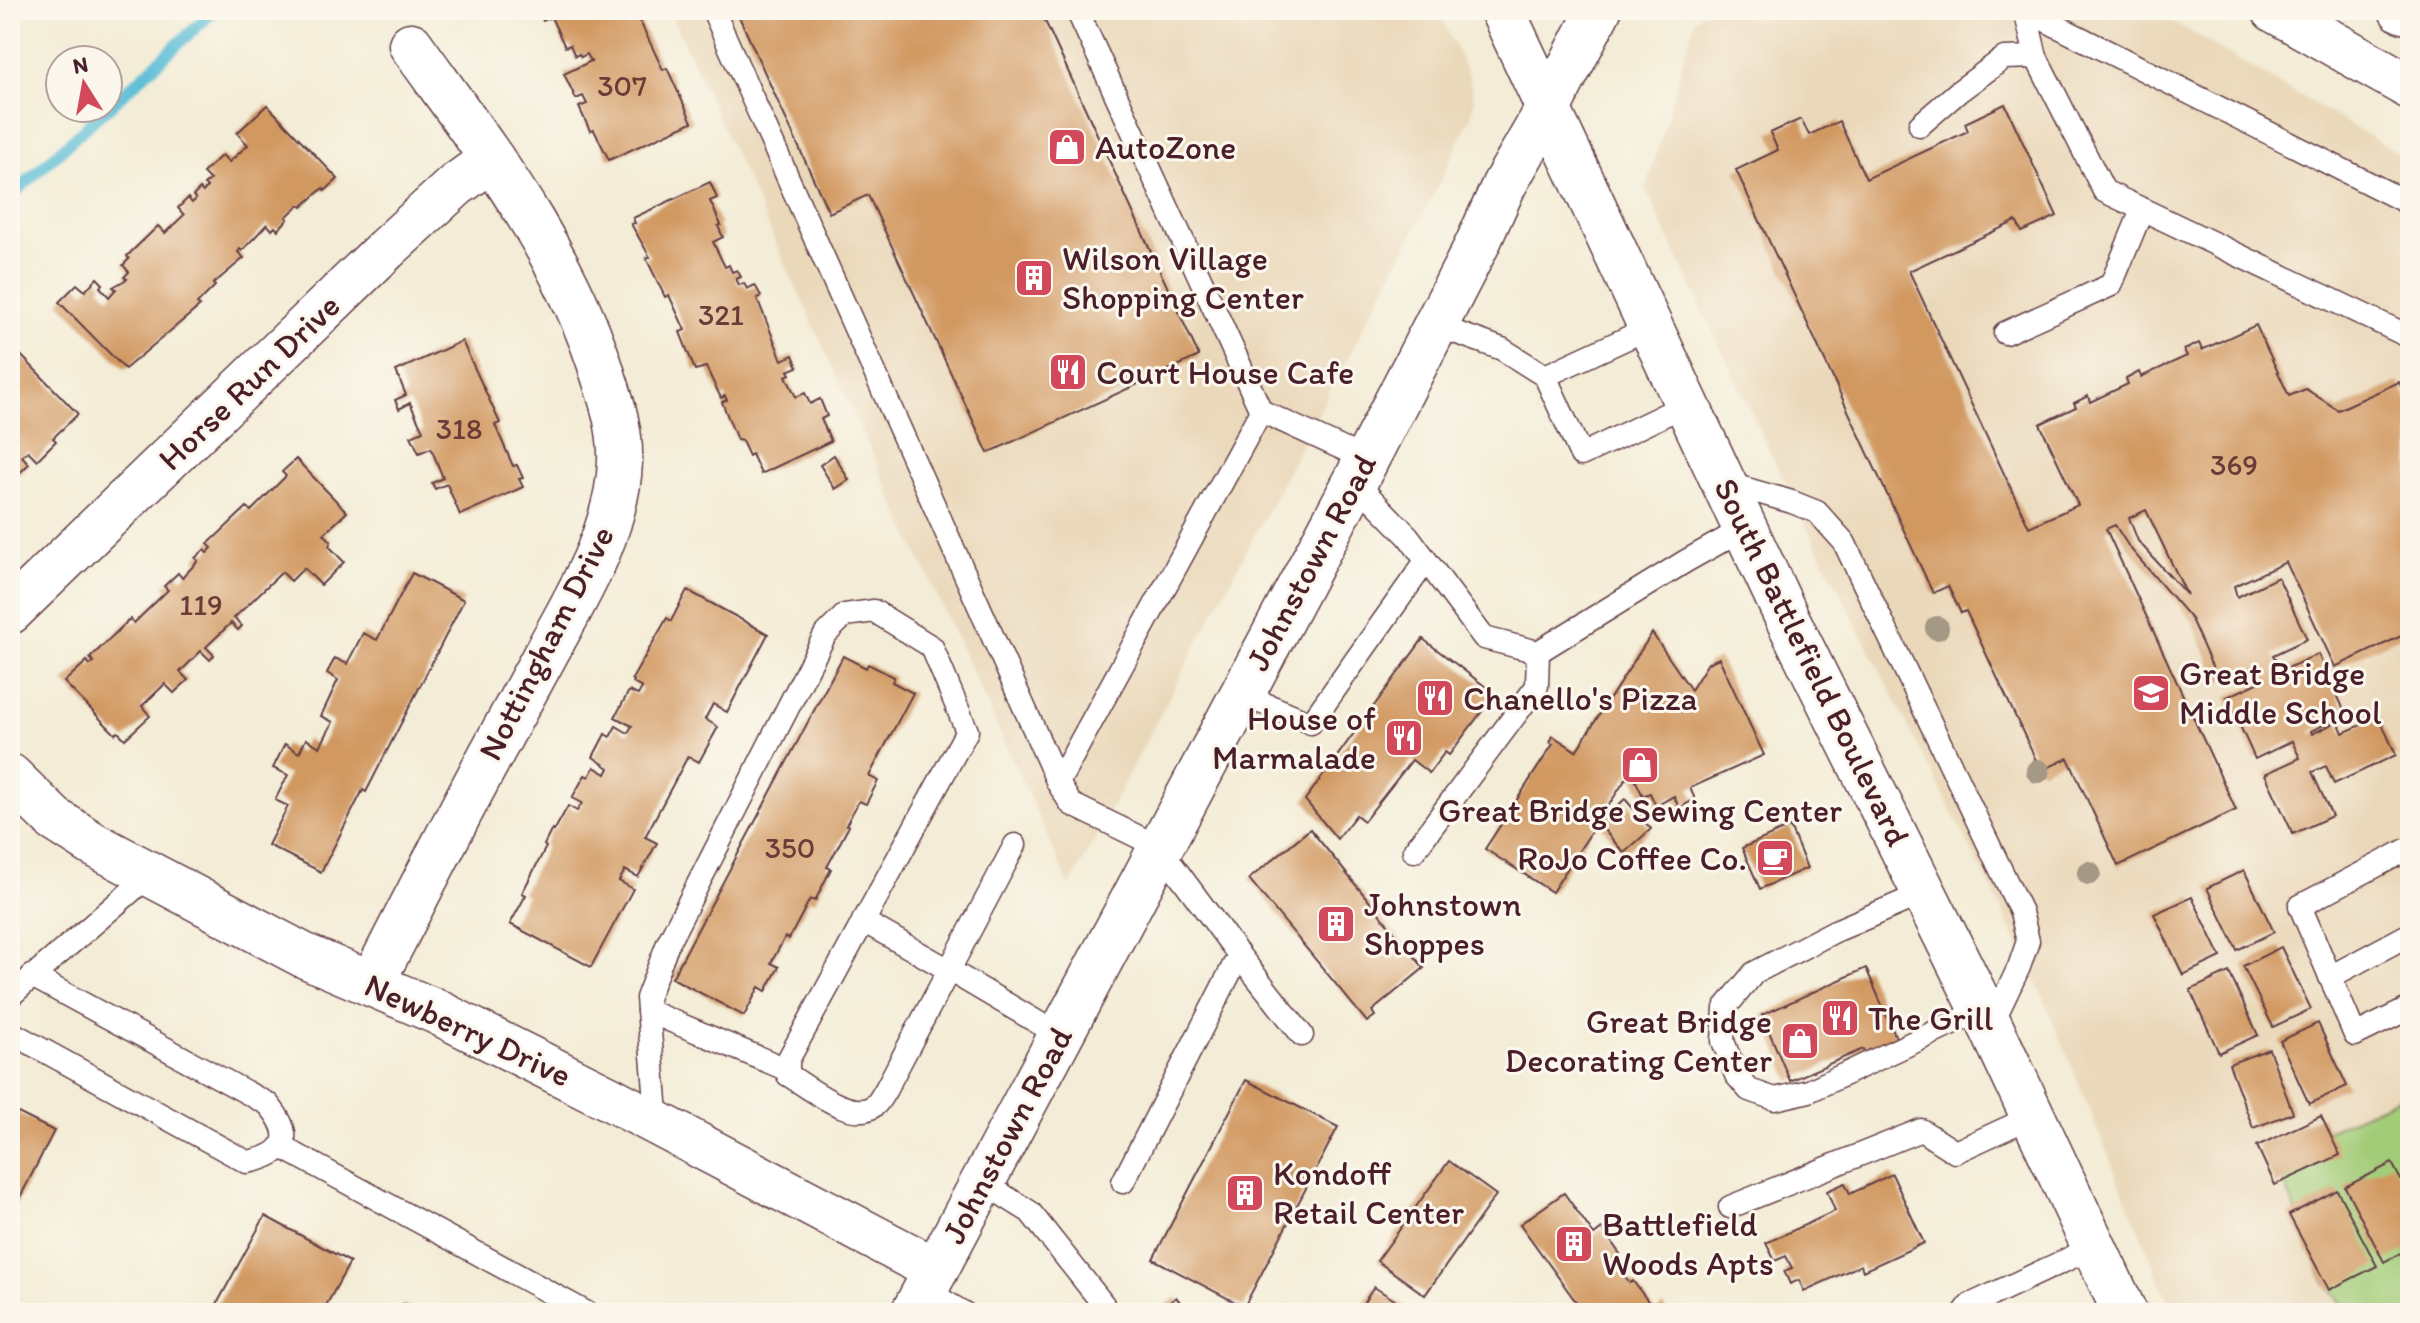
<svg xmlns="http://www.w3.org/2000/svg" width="2420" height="1323" font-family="Itim,sans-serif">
<rect width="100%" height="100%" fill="#fbf7ec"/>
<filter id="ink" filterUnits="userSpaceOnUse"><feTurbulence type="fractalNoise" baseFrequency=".0125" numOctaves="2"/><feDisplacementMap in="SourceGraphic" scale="16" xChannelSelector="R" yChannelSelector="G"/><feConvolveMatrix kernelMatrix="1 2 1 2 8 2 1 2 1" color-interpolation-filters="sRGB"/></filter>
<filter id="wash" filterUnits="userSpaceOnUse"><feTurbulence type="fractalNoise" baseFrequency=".006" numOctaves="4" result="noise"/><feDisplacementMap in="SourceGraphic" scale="32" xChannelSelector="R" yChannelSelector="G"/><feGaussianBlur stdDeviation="1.8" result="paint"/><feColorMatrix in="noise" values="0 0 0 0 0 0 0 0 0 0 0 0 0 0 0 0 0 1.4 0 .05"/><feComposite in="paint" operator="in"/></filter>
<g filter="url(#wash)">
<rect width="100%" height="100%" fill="#f3ecd6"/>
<g fill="#ead8ba">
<polygon points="669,10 1438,10 1469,77 1474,100 1472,114 1442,178 1070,886"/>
<polygon points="1705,10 2153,10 2410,160 2410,1313 2173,1313 2042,994 1992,890 1791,496 1646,190 1695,20"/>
</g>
<polygon fill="#a3cc78" stroke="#767652" stroke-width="2" points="2410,1092 2410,1313 2350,1313 2323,1281 2274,1156"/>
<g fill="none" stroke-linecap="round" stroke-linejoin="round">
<g stroke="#57bcd6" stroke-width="12">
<polyline points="108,108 215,10"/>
<polyline points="10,197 107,108"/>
</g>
</g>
<g id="blocks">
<g fill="#d19860" fill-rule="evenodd">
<polygon points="538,10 640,10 641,13 637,15 663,70 667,68 692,122 609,160 594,130 590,131 579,107 587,104 583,96 576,99 564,74 591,61 587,54 581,57 579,54 575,56 570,45 565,47 551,17 543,21"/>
<polygon points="736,10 1040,10 1199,356 988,453 868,195 829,213"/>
<path d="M2005,104l52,112 -35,16 -6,-11 -107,50 120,256 49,-22 -38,-81 36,-17 -2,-4 14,-7 2,6 38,-18 -2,-5 13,-7 2,5 46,-21 -3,-6 15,-7 3,7 54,-25 33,71 17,-7 32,21 61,-28 11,23v227l-75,35 -49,-105 -52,24 3,11 41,-20 29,62 -34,16 8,16 37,-17 28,60 -35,17 1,3 26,-13 5,12 36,-16 17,38 -62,29 -8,-18 -14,6 20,44 -39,18 -28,-60 35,-16 -8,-17 -37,18 -28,-62 33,-15 -7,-15 -34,15 -28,-63 -62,-72 -14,-22 -9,4 130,281 -118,56 -50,-108 -27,13 -75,-160 -5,2 -13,-27 -15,7 -197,-423 42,-20 -8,-17 31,-14 8,16 30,-14 27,58 102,-48 -3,-8zM2146,510l41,85 -49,-54 -9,-23z"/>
<polygon points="267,105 338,179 325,191 323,188 302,207 299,205 286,217 288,219 278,230 275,227 272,230 267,224 242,251 240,249 238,252 244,258 213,284 215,286 197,304 200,306 125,369 59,302 77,284 85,291 97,278 103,284 100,287 109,297 116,289 113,287 127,279 124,277 129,272 123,265 129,259 127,256 158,226 165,233 184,215 178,208 188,198 192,203 196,199 193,196 200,189 203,192 207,187 204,185 210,180 203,173 222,155 229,162 248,145 237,133"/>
<polygon points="710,182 717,198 710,201 721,225 718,226 723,237 713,242 725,267 729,265 732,272 737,270 741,277 736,279 739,285 744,283 747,289 755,285 761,296 757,298 782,360 793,355 798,367 788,371 790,374 786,376 796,397 805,393 810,404 820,399 827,416 821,419 831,441 761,474 752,454 749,456 742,441 737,440 722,402 727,400 725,396 721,398 706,367 695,370 680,332 685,330 669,295 665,297 646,258 650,257 631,224 635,223 633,218"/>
<polygon points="462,341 500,423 495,425 513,466 517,465 523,478 519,479 523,487 460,515 447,484 435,489 432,483 443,478 431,448 419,453 411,436 423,431 410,403 399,409 395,400 406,395 396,371"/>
<polygon points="14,348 78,414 53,438 56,441 37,460 28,451 22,456 29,464 10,482 10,352"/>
<polygon points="834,455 849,480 835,489 820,465"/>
<polygon points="296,459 347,512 324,534 331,541 329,546 344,562 321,585 304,568 291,581 282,572 234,618 242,626 238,630 231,623 206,647 214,655 210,660 201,651 180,672 188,680 174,693 165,684 142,706 150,716 125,739 118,732 115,734 64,682 87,661 90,665 94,662 90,658 130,619 134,623 168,590 164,586 178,573 182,578 198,561 195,558 204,550 207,553 212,548 208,544 247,507 251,511 286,476 282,472"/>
<polygon points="412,573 464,600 366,792 363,790 321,872 268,845 288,806 275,800 288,775 273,768 285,744 299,753 306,739 320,747 333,722 321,716 338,680 327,673 335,658 347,664 363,633 377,640"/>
<polygon points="687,590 768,634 727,712 713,704 705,719 718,727 699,762 688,756 645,837 657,843 638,877 625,870 619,881 633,889 591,967 510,924 526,895 522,893 546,847 544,845 552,829 554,831 568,806 577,811 582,803 572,798 585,775 589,777 594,767 606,774 609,768 593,757 605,734 610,737 616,726 628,733 632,726 615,717 629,691 638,695 642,688 633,683 634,680 632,679 667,618 671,621"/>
<polygon points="1652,633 1691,690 1708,663 1719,658 1764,755 1690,788 1695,799 1679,808 1674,796 1656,806 1650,793 1643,796 1631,771 1552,892 1485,849 1553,744 1550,742 1553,736 1576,751"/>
<polygon points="1423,639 1495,694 1449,755 1445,752 1429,773 1412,760 1364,821 1356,815 1337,839 1305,800"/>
<polygon points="843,656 866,668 868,664 894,677 892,682 913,693 869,776 878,781 866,804 859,801 846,825 849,826 827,867 831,869 815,901 810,899 789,939 785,937 771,963 779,967 766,991 759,987 744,1016 672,978"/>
<polygon points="1625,799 1651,829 1624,853 1598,823"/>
<polygon points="1790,827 1807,868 1760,889 1742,848"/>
<polygon points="1310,829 1424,968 1372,1011 1375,1016 1367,1022 1249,879"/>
<polygon points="2244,870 2274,932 2237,950 2207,888"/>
<polygon points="2192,897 2221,957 2183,975 2154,914"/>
<polygon points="2281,947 2311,1009 2273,1027 2243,966"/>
<polygon points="1866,968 1897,1040 1865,1054 1863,1049 1790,1081 1762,1015"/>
<polygon points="2229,972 2258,1035 2219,1053 2190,990"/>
<polygon points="2318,1023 2347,1086 2309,1104 2280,1041"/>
<polygon points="2269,1049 2293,1113 2253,1128 2229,1064"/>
<polygon points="1246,1080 1338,1127 1244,1307 1153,1259"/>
<polygon points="10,1104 14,1106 12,1110 54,1131 10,1217"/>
<polygon points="2321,1116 2340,1155 2275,1185 2257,1146"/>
<polygon points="1449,1161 1496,1195 1425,1295 1377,1261"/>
<polygon points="2392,1163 2410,1197 2410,1248 2384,1262 2345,1187"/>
<polygon points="1892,1174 1924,1243 1863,1271 1861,1265 1804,1291 1799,1280 1790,1284 1784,1271 1792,1268 1786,1256 1775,1261 1766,1243 1835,1211 1827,1191 1845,1183 1850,1194"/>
<polygon points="2337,1190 2377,1266 2329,1290 2289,1215"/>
<polygon points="1564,1193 1594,1235 1602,1229 1620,1254 1612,1259 1630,1283 1633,1281 1656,1312 1663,1306 1667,1313 1584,1313 1520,1224"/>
<polygon points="265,1216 350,1262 322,1313 212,1313"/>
<polygon points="1374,1287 1415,1313 1345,1313 1348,1307 1357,1313"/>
<polygon points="1176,1297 1189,1313 1147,1313 1154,1307 1158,1312"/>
<polygon points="403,1304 421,1313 399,1313"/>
</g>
</g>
</g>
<g filter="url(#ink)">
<use href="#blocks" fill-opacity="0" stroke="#633e45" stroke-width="2"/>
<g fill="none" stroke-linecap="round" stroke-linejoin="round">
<defs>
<g id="service">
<polyline points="713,10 1058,783 1071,804 1159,847 1239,955 1123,1182"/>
<polyline points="1077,10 1261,411 1365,459"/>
<polyline points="2025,10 2036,57 2104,191 2410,337"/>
<polyline points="2025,10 2410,204"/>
<polyline points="1920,125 1958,92 2004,58 2036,57"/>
<polyline points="1435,325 1502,349 1545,376 1581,455 1687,404"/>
<polyline points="2005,333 2111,285 2142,210"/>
<polyline points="1545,376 1651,327"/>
<polyline points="1355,482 1408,536 1484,638 1538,652 1686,561 1745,528"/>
<polyline points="1726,483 1792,502 1817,512 1844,542 2021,912 2028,941 2019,967 1991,1026"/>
<polyline points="1241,694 1311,723 1426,561"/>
<polyline points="1058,783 1261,411"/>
<polyline points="2410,848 2300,906 2355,1035 2410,1008"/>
<polyline points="1414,851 1537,686 1538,652"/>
<polyline points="1924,893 1833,932 1754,973 1725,1008 1723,1041 1736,1075 1749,1090 1775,1099 1809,1091 1982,1010"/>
<polyline points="863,921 949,970 1015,845"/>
<polyline points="1239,955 1302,1035"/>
<polyline points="2330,977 2410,934"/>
<polyline points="10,996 151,874"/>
<polyline points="648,1011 788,1070"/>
<path d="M10,1032l237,130c40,-7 49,-25 21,-58l-236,-128"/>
<path d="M658,1124l-11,-126 21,-55 157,-308 20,-20 29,-4 58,36 35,84 -179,329v15c21,12 65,49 87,30 4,-3 8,-11 11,-16l63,-119 110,65"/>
<polyline points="282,1147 587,1313"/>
<polyline points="982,1182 1030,1212 1103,1304"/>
<polyline points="1730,1207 1921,1130 1955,1152 2033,1116"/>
<polyline points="925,1290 964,1313"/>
<polyline points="1964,1313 1970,1305 2094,1247"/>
</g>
<g id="minor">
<polyline points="10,612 386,249 456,185 492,159"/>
<polyline points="10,776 54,819 93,844 303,955 437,1012 609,1098 936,1270"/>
<path d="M372,983c39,-75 77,-151 117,-225 20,-37 41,-75 61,-112 31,-56 68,-119 70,-185 1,-29 -7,-56 -16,-83 -37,-124 -119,-229 -193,-333"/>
</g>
<polyline id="secondary" points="913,1313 1355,482 1477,245 1504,185 1549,107"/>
<g id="primary">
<polyline points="1502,10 1787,618 1991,1027 2125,1313"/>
<polyline points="2274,10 2410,87"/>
<polyline points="2401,10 2410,13"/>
<polyline points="1549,107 1599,10"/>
</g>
</defs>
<use href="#service" stroke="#633e45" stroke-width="25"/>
<use href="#minor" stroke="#633e45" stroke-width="47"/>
<use href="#secondary" stroke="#633e45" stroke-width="47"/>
<use href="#primary" stroke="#633e45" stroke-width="47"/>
<use href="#service" stroke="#fff" stroke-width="22"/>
<use href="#minor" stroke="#fff" stroke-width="44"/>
<use href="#secondary" stroke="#fff" stroke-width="44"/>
<use href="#primary" stroke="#fff" stroke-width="44"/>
</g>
<g fill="#a59885">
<circle cx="1937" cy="628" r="12"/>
<circle cx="2038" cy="771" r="12"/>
<circle cx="2089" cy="873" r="12"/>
</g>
</g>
<defs>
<symbol id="shop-square" viewBox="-11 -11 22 22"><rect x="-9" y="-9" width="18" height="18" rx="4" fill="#d1495b" stroke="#fbf7ec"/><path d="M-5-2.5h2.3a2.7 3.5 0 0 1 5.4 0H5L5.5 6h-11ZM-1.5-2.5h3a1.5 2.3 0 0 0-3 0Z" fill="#fff"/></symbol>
<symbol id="building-square" viewBox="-11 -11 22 22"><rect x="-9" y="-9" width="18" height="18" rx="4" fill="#d1495b" stroke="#fbf7ec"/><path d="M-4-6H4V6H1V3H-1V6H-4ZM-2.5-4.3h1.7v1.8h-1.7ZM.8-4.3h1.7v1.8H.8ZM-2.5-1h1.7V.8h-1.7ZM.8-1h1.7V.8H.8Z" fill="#fff"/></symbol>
<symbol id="restaurant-square" viewBox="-11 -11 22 22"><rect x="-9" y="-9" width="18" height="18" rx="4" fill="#d1495b" stroke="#fbf7ec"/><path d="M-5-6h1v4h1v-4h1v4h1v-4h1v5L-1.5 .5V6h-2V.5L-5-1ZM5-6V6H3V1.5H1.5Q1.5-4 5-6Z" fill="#fff"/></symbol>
<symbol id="school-square" viewBox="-11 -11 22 22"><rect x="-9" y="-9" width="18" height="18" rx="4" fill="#d1495b" stroke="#fbf7ec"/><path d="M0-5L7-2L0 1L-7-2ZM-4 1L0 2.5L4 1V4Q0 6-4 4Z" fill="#fff"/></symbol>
<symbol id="cafe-square" viewBox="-11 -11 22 22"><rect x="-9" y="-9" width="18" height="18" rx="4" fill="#d1495b" stroke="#fbf7ec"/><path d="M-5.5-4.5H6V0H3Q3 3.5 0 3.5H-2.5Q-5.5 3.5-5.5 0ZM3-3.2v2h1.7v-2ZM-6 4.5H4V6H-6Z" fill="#fff"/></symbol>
</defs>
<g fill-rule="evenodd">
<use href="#shop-square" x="1045" y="125" width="44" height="44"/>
<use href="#building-square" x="1012" y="256" width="44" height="44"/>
<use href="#restaurant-square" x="1046" y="350" width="44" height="44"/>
<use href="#school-square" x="2129" y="671" width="44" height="44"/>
<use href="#restaurant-square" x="1413" y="676" width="44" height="44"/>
<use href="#restaurant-square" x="1382" y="716" width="44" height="44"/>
<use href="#shop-square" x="1618" y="743" width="44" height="44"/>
<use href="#cafe-square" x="1753" y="836" width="44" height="44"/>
<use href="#building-square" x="1314" y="902" width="44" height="44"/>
<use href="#restaurant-square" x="1818" y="996" width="44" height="44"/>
<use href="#shop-square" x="1778" y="1019" width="44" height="44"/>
<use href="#building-square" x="1223" y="1171" width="44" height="44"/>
<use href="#building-square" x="1552" y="1222" width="44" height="44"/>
</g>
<g text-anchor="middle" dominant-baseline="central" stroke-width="6" stroke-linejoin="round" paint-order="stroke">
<g font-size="30" fill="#6c3d38">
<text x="622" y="85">307</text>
<text x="721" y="314">321</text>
<text x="459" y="428">318</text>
<text x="2234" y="464">369</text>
<text x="201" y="604">119</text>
<text x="790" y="847">350</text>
</g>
<g font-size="34" fill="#4a1f2b" stroke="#fbf7ec" text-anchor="start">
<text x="1095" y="147">AutoZone</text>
<text x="1062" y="258">Wilson Village<tspan x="1062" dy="39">Shopping Center</tspan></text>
<text x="1096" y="372">Court House Cafe</text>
<text x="2179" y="673">Great Bridge<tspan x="2179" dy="39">Middle School</tspan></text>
<text x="1463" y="698">Chanello's Pizza</text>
<text x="1376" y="718" text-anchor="end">House of<tspan x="1376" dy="39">Marmalade</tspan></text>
<text x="1640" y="810" text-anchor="middle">Great Bridge Sewing Center</text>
<text x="1747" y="858" text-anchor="end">RoJo Coffee Co.</text>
<text x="1364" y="904">Johnstown<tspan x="1364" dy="39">Shoppes</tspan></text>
<text x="1868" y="1018">The Grill</text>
<text x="1772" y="1021" text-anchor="end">Great Bridge<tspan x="1772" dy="39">Decorating Center</tspan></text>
<text x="1273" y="1173">Kondoff<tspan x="1273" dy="39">Retail Center</tspan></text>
<text x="1602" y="1224">Battlefield<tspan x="1602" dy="39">Woods Apts</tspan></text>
</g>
<g font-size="34" fill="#4a1f2b" stroke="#fbf7ec">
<text transform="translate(249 382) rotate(-44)">Horse Run Drive</text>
<text transform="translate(1311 562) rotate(-62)">Johnstown Road</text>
<text transform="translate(546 643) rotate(-63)">Nottingham Drive</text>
<text transform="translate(1812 662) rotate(64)">South Battlefield Boulevard</text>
<text transform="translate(468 1030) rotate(25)">Newberry Drive</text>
<text transform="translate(1007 1135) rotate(-62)">Johnstown Road</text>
</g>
</g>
<rect width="2420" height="1323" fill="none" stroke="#fbf7ec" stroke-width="40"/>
<g transform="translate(84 84) rotate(349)"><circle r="38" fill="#fbf7ec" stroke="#b4a19f" stroke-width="2"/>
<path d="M0-6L14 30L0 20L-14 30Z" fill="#d1495b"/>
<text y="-12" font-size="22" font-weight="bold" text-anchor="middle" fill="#4a1f2b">N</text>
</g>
</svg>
